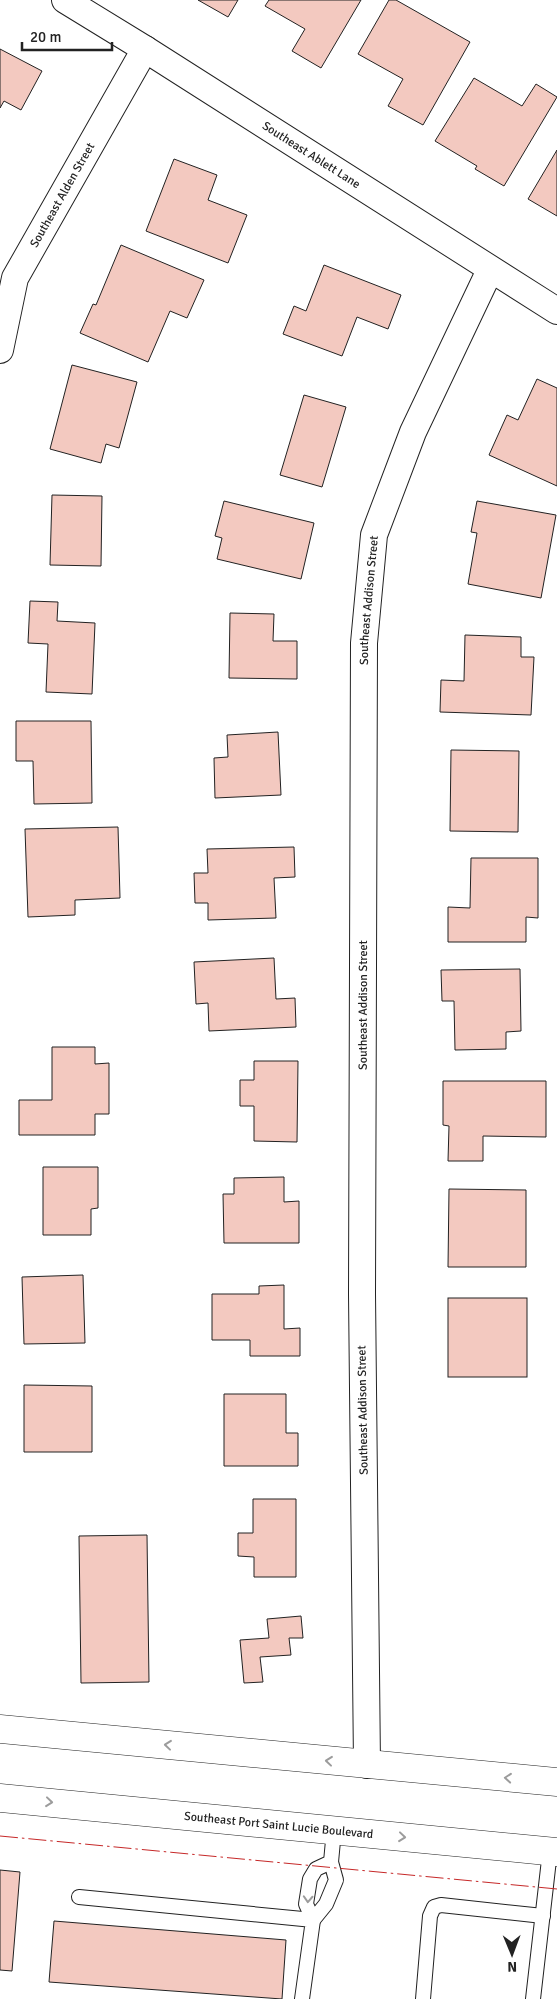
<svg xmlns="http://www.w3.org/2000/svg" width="557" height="1999" font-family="Signika,sans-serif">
<rect width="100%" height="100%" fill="#fff"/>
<g fill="#f3c9c0" stroke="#222">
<polygon points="198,0 238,0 228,17"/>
<polygon points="269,0 361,0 321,68 292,51 305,29 265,6"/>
<polygon points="389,0 396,0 470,42 423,125 388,106 403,79 358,54"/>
<polygon points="0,49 42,71 21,110 4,101 0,108"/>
<polygon points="474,78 522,106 536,84 557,97 504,186 475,169 477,166 435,141"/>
<polygon points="557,150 557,216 528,199"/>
<polygon points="174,159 217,175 208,200 247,215 228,263 146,231"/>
<polygon points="121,245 204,280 187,318 170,311 148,362 80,333 93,304 96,305"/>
<polygon points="324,265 401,295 388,329 357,317 342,356 283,334 294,306 306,311"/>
<polygon points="72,365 137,382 119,448 106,444 101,463 50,449"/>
<polygon points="537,379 557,388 557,486 489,455 507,415 518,420"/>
<polygon points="304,395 346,407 322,487 280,475"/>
<polygon points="52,495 102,496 101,566 50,565"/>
<polygon points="224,501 314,523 301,579 217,559 222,538 215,536"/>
<polygon points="477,501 556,515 541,598 468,584 477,533 471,532"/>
<polygon points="30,601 58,602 57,621 95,623 92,694 46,692 48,644 28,643"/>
<polygon points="230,613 274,614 273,641 297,641 297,679 229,678"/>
<polygon points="465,635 521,637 521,657 534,657 531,715 440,712 441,680 464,681"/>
<polygon points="16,721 91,721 92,803 34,804 33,761 16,761"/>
<polygon points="278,732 281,795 215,798 214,758 228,757 227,735"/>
<polygon points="451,750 519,751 518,832 450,831"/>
<polygon points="118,827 120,898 75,900 75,915 28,917 25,829"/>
<polygon points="294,847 295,877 274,878 276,918 208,920 208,903 195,903 194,873 208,873 207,849"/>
<polygon points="471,858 538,858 538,918 526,917 526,942 448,942 448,907 470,908"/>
<polygon points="274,958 276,999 295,998 296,1027 209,1031 208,1003 196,1004 194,962"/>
<polygon points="520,969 521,1031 506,1032 506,1049 455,1050 454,1001 442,1001 441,970"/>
<polygon points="52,1047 95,1047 95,1064 109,1063 109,1114 95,1114 95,1135 19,1135 19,1100 52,1100"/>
<polygon points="254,1061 298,1061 297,1142 254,1141 254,1106 240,1106 240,1080 254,1080"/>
<polygon points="443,1081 546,1081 546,1137 483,1136 483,1161 448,1161 449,1126 443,1125"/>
<polygon points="43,1167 98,1167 98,1208 91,1209 91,1235 43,1235"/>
<polygon points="284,1177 284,1202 299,1201 299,1243 224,1243 223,1194 234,1194 234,1178"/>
<polygon points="449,1189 526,1190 526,1267 448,1267"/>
<polygon points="83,1275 85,1343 24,1344 22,1277"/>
<polygon points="284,1285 284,1329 300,1328 300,1356 250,1356 250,1340 212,1340 212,1294 259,1294 259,1286"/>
<rect x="448" y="1298" width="79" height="79"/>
<polygon points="24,1385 92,1386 92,1452 24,1452"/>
<polygon points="224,1394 286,1394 286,1433 298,1433 298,1466 224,1466"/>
<polygon points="253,1499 296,1499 296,1577 254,1577 254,1557 238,1556 238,1533 253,1533"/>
<polygon points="147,1535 149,1682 81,1683 79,1536"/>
<polygon points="301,1616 303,1638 289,1638 291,1655 260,1657 263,1682 244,1683 240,1640 269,1638 267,1619"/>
<polygon points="0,1870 20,1872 12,1971 0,1970"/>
<polygon points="54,1921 286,1940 282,1999 49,1982"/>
</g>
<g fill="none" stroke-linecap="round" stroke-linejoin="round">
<defs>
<g id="service">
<polyline points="331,1862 316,1869 310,1879 306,1904 313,1920 326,1904 336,1880 331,1862 334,1830"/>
<polyline points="79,1897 313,1920 302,1999"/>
<polyline points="423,1999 430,1916 434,1907 441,1905 543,1916"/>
<polyline points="533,1999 550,1851"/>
</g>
<g id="minor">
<path id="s1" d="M65,0l80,49 412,262"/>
<path id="s2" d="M0,350l15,-72 130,-229"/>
<path id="s3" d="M367,1765l-5,-471 2,-651 10,-108 39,-103 77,-162"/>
</g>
<g id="primary">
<polyline points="0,1729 557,1782"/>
<path id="s4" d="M0,1798l557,54"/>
</g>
</defs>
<use href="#service" stroke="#222" stroke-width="16"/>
<use href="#minor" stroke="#222" stroke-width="28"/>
<use href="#primary" stroke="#222" stroke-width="29"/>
<use href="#service" stroke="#fff" stroke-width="14"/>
<use href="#minor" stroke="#fff" stroke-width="26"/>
<use href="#primary" stroke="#fff" stroke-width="28"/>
<polyline stroke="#c62828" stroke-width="1" stroke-dasharray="18 4 2.5 4" stroke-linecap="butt" points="0,1836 557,1889"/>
</g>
<defs><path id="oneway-chevron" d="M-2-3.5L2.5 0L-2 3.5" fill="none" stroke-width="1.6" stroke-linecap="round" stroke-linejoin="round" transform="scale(1.25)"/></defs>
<g stroke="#9c9c9c">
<use href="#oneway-chevron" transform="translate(168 1745) rotate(-174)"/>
<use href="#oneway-chevron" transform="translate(329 1761) rotate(-174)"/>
<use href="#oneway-chevron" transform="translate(508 1778) rotate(-175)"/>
<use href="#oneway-chevron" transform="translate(49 1802) rotate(6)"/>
<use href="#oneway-chevron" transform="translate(402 1837) rotate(6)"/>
<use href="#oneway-chevron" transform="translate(308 1899) rotate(93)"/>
</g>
<g text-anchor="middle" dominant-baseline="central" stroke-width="4" stroke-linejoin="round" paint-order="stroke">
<g font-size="12" fill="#222" stroke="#fff">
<text stroke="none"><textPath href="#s1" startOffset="291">Southeast Ablett Lane</textPath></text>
<text stroke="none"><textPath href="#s2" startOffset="169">Southeast Alden Street</textPath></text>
<text stroke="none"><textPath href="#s3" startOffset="1165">Southeast Addison Street</textPath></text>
<text stroke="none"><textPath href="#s3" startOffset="760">Southeast Addison Street</textPath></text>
<text transform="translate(363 1410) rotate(-91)">Southeast Addison Street</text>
<text stroke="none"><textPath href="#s4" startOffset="280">Southeast Port Saint Lucie Boulevard</textPath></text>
</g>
</g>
<g transform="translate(512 1954) rotate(179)" stroke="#ffffff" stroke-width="4" paint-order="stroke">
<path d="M0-4L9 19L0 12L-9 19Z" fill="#222222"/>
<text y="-8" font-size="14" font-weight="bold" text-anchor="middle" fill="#222222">N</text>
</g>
<path d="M22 42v8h90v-8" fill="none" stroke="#222222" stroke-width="2.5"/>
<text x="30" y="42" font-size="15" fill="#222222" stroke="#ffffff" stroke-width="4" paint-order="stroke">20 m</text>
</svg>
